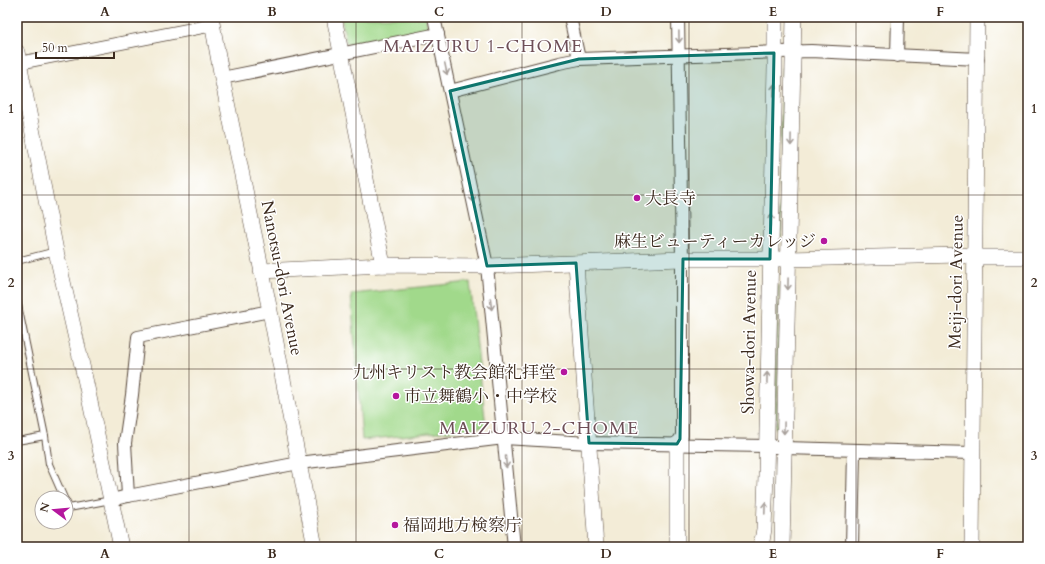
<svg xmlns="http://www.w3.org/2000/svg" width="1045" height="564" font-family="Cardo,'Noto Serif JP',serif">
<rect width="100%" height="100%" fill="#fff"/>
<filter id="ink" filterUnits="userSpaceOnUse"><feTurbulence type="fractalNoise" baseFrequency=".025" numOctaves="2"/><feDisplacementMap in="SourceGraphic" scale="8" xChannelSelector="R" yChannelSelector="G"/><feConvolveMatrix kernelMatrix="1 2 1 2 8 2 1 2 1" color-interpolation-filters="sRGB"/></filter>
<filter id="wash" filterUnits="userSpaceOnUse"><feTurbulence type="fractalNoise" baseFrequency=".012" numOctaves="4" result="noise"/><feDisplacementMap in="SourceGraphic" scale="16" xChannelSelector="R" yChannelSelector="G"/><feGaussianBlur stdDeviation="0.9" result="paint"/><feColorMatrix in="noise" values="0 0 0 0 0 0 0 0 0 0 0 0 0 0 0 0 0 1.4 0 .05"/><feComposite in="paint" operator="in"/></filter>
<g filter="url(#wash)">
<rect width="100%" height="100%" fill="#f3ecd7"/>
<g fill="#a1d98b" stroke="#6e8254">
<polygon points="341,17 426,17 427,25 426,30 349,45 346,42"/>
<polygon points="782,67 784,67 781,237 779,237"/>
<polygon points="470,282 486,427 362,440 351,294"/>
<polygon points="778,285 779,285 777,428 775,428"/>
</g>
</g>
<g filter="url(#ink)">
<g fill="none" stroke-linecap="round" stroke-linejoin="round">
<defs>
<g id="service">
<polyline points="17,261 56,251"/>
<polyline points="17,300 45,436 49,464 64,498"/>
<polyline points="17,441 45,436"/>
<polyline points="66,501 69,508 111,500"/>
</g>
<g id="minor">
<polyline points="434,17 487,266 514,547"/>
<polyline points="570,17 579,59"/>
<polyline points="897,56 898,17"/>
<polyline points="19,63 213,25"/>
<polyline points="222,78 438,34"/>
<polyline points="450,91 559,63 579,59 811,51 978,59"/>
<polyline points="677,444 682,436 682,259 678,17"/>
<polyline points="128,496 125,443 132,395 138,337 270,311"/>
<polyline points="111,500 128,496 299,463 504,438 589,443 766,446 784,448 972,453"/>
<polyline points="852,547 854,450"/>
</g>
<g id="tertiary">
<polyline points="211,17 222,78 270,311 315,547"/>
<polyline points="334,17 383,265"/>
<polyline points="17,52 56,251 86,383 121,547"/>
<polyline points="576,263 596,547"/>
<polyline points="261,271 383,265 487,266 682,259 788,259 961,255 976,257 1028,257"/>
<polyline points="677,547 677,444"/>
<polyline points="761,547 764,529 766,475 775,67 775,17"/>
<polyline points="782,547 794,17"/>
<polyline points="972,547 977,17"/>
</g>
</defs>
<use href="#service" stroke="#57473a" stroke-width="8"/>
<use href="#minor" stroke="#57473a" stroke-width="14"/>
<use href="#tertiary" stroke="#57473a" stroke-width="16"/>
<use href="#service" stroke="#fff" stroke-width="6"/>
<use href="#minor" stroke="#fff" stroke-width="12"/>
<use href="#tertiary" stroke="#fff" stroke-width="15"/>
</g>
<defs><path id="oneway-shaft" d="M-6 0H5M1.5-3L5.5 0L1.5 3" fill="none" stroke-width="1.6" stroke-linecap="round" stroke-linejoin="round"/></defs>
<g stroke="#a79f9a">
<use href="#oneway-shaft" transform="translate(679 37) rotate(89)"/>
<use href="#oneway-shaft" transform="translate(446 69) rotate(78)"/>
<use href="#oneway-shaft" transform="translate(774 90) rotate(-89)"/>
<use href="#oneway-shaft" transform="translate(791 140) rotate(91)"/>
<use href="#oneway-shaft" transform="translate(472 196) rotate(78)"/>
<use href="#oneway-shaft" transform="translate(771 220) rotate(-89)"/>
<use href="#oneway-shaft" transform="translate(788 284) rotate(91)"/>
<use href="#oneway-shaft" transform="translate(491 304) rotate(84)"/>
<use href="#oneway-shaft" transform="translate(767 378) rotate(-89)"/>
<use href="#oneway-shaft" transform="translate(784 428) rotate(91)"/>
<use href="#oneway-shaft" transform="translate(506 462) rotate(85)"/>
<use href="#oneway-shaft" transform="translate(765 508) rotate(-88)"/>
</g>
</g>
<path fill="#0f766e" fill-opacity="0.2" stroke="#0f766e" stroke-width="3" stroke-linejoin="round" d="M774,53l-4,206h-87l-3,180 -3,5 -88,-1 -13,-180 -89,3 -37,-175 129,-32z"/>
<path fill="none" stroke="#3b2a1e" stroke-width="1" stroke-opacity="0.55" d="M189,17v530M356,17v530M522,17v530M689,17v530M856,17v530M17,195h1011M17,369h1011"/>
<g fill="#b5179e" stroke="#fff" stroke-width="1.5">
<circle cx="637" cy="198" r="4"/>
<circle cx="824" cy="241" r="4"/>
<circle cx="564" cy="372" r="4"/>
<circle cx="396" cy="396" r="4"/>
<circle cx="395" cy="525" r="4"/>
</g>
<g text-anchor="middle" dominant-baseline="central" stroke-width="3" stroke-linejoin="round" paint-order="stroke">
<g font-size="17" fill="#3b2a1e" stroke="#fff" text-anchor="start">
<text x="645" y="198">大長寺</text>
<text x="816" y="241" text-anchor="end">麻生ビューティーカレッジ</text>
<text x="556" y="372" text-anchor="end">九州キリスト教会館礼拝堂</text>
<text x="404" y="396">市立舞鶴小・中学校</text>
<text x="403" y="525">福岡地方検察庁</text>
</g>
<g font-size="17" fill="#3b2a1e" stroke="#fff">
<text transform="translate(282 278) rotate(79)">Nanotsu-dori Avenue</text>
<text transform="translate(956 282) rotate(-89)">Meiji-dori Avenue</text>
<text transform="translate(749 342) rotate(-89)">Showa-dori Avenue</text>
</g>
<g font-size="18" letter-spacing="1" fill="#6e4f57" stroke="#fff">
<text x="483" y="46">MAIZURU 1-CHOME</text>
<text x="539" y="428">MAIZURU 2-CHOME</text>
</g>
</g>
<rect width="1045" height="564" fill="none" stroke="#fff" stroke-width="44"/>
<g transform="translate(54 510) rotate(286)"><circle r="19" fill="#ffffff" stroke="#b1aaa5"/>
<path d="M0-3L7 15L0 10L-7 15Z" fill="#b5179e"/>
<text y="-6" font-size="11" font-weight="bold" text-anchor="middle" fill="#3b2a1e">N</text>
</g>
<path d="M36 52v6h78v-6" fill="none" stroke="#3b2a1e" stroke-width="2"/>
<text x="42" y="52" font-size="12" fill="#3b2a1e" stroke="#ffffff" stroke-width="3" paint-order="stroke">50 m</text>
<rect x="22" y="22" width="1001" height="520" fill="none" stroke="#3b2a1e" stroke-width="1.5"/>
<g font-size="13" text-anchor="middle" font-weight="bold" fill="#3b2a1e">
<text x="105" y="16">A</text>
<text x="272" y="16">B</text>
<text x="439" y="16">C</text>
<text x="606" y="16">D</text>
<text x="773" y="16">E</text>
<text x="940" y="16">F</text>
<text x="11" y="113">1</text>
<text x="1034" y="113">1</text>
<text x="11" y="287">2</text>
<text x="1034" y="287">2</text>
<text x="11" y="460">3</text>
<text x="1034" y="460">3</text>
<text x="105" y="558">A</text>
<text x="272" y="558">B</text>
<text x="439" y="558">C</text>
<text x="606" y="558">D</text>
<text x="773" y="558">E</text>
<text x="940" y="558">F</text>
</g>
</svg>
